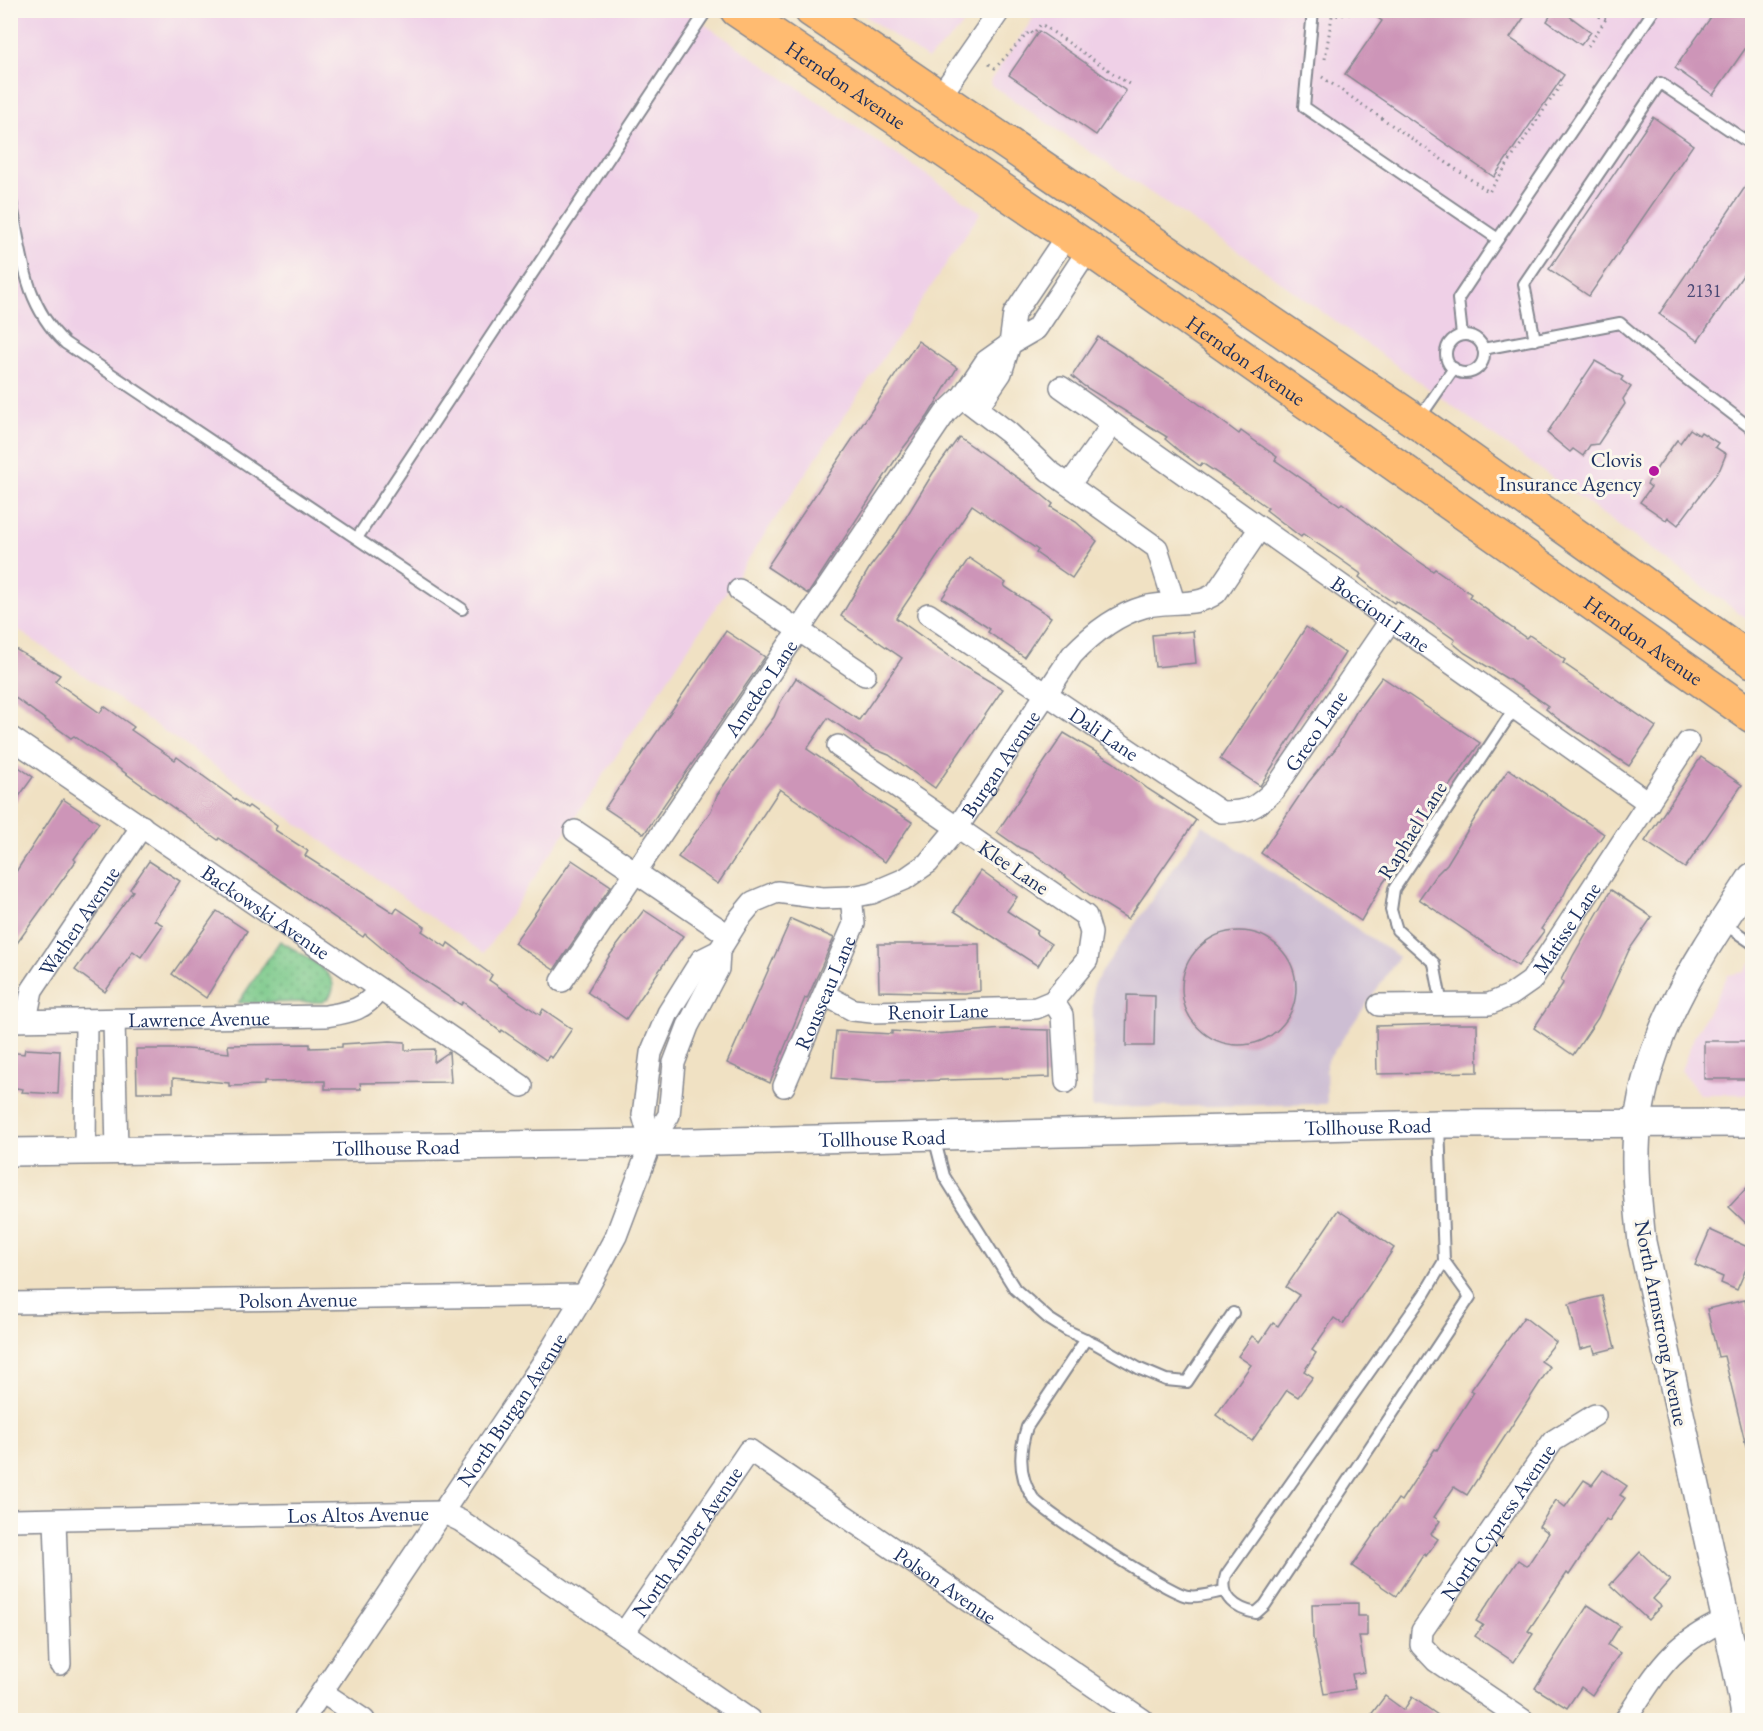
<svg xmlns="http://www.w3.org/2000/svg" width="1763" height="1731" font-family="'EB Garamond',serif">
<defs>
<pattern id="grass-dots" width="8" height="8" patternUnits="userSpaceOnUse" patternTransform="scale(1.5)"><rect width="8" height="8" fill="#77c787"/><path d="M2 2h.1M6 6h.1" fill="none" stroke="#61a272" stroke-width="1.8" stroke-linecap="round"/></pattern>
</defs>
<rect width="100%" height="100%" fill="#fbf7ec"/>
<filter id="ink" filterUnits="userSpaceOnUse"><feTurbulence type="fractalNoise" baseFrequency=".0167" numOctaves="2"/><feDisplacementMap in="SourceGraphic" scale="12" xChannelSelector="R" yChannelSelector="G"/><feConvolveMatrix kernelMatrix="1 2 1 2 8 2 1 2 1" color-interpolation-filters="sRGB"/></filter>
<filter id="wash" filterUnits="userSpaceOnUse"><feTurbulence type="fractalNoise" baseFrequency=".008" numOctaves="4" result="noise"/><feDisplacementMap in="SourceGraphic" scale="24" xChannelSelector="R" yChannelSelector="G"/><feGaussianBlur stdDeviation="1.35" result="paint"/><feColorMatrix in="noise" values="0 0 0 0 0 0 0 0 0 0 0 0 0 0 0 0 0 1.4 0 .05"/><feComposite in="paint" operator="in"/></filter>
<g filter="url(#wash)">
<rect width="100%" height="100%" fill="#f0e1c3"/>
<g fill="#efd0e7">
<polygon points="11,11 685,11 981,212 484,953 11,625"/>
<polygon points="858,11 973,11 959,30 928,59"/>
<polygon points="1038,11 1752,11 1752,622 1253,262 991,85 990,81"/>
<polygon points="1752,960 1752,1094 1699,1094 1681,1070 1694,1037 1728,975 1745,972"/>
</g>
<polygon fill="#cdbed3" points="1203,825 1399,957 1326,1063 1327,1104 1092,1108 1093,985"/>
<path fill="url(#grass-dots)" stroke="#497b72" stroke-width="1.5" d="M280,941c19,12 76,38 43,61l-85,1z"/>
<g id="blocks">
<g fill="#cd95b8">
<polygon points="1367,10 1529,10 1510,38 1564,75 1494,177 1345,74 1382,21"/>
<polygon points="1554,10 1561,10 1591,32 1581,45 1547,21"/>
<polygon points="1716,10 1752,10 1752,39 1713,95 1675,68"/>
<polygon points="1039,31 1126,91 1096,135 1009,75"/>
<polygon points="1653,117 1693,145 1589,296 1549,269"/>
<polygon points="1752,177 1752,262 1698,341 1659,314"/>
<polygon points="1098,337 1183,392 1239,434 1241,431 1277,457 1275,460 1340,505 1342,503 1404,551 1433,571 1435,569 1471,594 1469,597 1526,638 1529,635 1547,647 1565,660 1563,663 1656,727 1629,766 1558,719 1546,709 1548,706 1524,689 1465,653 1453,643 1455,640 1431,623 1396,601 1394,603 1371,587 1359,577 1361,574 1337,557 1303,534 1301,537 1266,510 1268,508 1237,486 1202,463 1200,466 1178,450 1165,439 1167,437 1084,386 1072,376"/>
<polygon points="918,341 957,368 928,416 901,451 808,594 767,567"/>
<polygon points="1595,361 1623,377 1621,380 1631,387 1623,399 1625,404 1612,423 1598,444 1590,445 1583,456 1573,449 1570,452 1547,433"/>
<polygon points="1690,429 1699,435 1701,432 1718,443 1715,447 1726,454 1720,469 1678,525 1668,517 1666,520 1640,502 1651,487 1647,484 1659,465 1677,440 1680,443"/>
<polygon points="959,437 1041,494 1053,504 1051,507 1076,522 1097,541 1072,578 1036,553 1038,550 972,505 896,618 965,667 1003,689 935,788 889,755 874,749 828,718 807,749 853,780 864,792 912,822 885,862 780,789 718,884 678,857 711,811 717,795 733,772 774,717 781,701 796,678 859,720 902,658 841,616 870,567 897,532 933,473"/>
<polygon points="969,558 1006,583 1004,586 1051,617 1024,657 988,632 990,629 942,598"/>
<polygon points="1306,627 1345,653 1260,786 1220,759"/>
<polygon points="726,631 765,657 644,834 605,808"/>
<polygon points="1193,631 1196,663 1155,667 1152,635"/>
<polygon points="10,646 60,675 55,681 100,713 104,706 134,727 131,730 175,760 177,757 247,808 249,806 277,826 275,830 308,851 305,856 394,913 397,908 425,927 422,931 446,947 448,943 492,975 489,980 540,1015 543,1009 572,1029 552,1058 549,1056 546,1060 502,1030 501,1032 463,1002 461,1005 409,971 365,934 363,937 219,838 218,840 74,736 71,738 10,694"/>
<polygon points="1382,677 1480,743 1447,789 1440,804 1425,827 1383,883 1361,921 1261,853 1308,783 1336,748 1356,712"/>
<polygon points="1064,733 1113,762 1148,789 1196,820 1128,919 1091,896 1035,854 1020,848 997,832"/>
<polygon points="1701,757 1742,785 1685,868 1645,841"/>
<polygon points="10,761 33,777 10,809"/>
<polygon points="1509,769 1604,834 1571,880 1564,895 1541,929 1544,931 1518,966 1419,899 1435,876 1447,864 1483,805"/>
<polygon points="63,799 99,823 74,859 76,861 10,953 10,881"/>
<polygon points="572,860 611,886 554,970 514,943"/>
<polygon points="149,861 180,881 154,920 163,925 141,957 133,951 105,992 75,970 133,891 130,889"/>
<polygon points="981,871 1017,897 1007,911 1038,931 1036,934 1051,944 1038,966 954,911"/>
<polygon points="1611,890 1652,917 1629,950 1598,1018 1573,1055 1534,1028 1564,982 1561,980 1573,956"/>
<polygon points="644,910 683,936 626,1019 587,992 610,955"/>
<polygon points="217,911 247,931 206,998 172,974"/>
<polygon points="791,919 834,938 807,999 805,998 770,1083 727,1063"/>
<circle cx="1239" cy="988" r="57"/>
<polygon points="878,944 979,944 980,991 964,993 879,991"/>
<polygon points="1127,995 1155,996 1154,1046 1126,1046"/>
<polygon points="1449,1024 1477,1024 1478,1072 1377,1074 1376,1026"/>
<polygon points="1005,1029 1049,1030 1050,1077 876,1082 832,1078 836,1031 892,1034 892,1031 936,1034"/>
<polygon points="390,1041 405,1042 405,1050 435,1049 434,1062 449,1052 451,1082 360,1083 361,1089 325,1089 325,1081 264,1082 264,1085 229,1086 229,1083 173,1078 173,1092 137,1092 136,1049 187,1049 229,1053 228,1045 310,1044 310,1048 342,1047 342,1044"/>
<rect x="1704" y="1041" width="48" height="38"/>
<polygon points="25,1049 60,1051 58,1094 22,1092 23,1089 10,1087 10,1052 24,1054"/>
<polygon points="1752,1182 1752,1229 1729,1207"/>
<polygon points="1338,1210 1394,1248 1343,1324 1334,1318 1312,1350 1316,1353 1304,1371 1313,1377 1298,1397 1287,1390 1252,1441 1216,1415 1251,1365 1238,1356 1252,1336 1260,1342 1273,1323 1278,1326 1299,1295 1286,1287"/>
<polygon points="1710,1230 1752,1249 1752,1255 1737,1290 1721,1283 1723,1277 1695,1265"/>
<polygon points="1602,1296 1615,1348 1595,1353 1593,1346 1580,1349 1569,1304"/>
<polygon points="1745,1300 1752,1331 1752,1449 1747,1450 1724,1356 1718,1357 1707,1309"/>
<polygon points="1524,1317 1556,1342 1541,1361 1550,1367 1467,1495 1454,1487 1434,1517 1440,1521 1431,1534 1438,1539 1426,1556 1424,1554 1396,1596 1352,1566 1398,1499 1401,1501 1435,1449 1437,1450 1474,1392 1471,1390"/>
<polygon points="1603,1470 1627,1486 1620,1495 1625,1498 1609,1521 1606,1519 1569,1575 1567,1573 1528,1631 1533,1634 1514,1662 1475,1636 1483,1625 1476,1621 1518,1560 1527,1566 1549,1533 1539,1526 1556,1500 1565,1507 1584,1480 1592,1485"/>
<polygon points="1640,1552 1670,1580 1653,1599 1661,1606 1648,1620 1610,1585"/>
<polygon points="1358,1603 1358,1616 1367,1616 1367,1636 1359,1636 1365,1672 1352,1674 1355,1689 1324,1694 1313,1638 1312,1604"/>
<polygon points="1588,1605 1620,1626 1608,1645 1620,1653 1592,1695 1581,1687 1567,1708 1535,1688"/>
<polygon points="1385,1696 1404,1710 1412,1697 1445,1720 1367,1720"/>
</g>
</g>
</g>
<g filter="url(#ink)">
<use href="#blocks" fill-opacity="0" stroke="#868890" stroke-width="1.5"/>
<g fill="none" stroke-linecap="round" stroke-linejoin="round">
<defs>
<g id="service">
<polyline points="1313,10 1304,107 1498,239 1654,10"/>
<path d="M10,196c12,55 12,106 55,147l397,266"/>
<polyline points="1462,335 1458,299 1498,239"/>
<circle cx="1465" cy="354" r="19"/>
<polyline points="1535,340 1524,284 1660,83 1752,145"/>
<polyline points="1483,349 1620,323 1680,374 1752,429"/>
<polyline points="1418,420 1454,368"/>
<polyline points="357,538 707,10"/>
<polyline points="1723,923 1752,943"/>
<polyline points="1442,1005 1434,963 1397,930 1391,910 1394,889 1514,709"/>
<path d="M1439,1125l5,136 -19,32 -199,282c-7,22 10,34 30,38l9,-8 205,-308 -26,-36"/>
<polyline points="934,1137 944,1176 1015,1289 1049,1319 1068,1331 1096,1344 1140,1369 1166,1380 1187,1382 1233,1313"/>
<path d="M1086,1339l-59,88c-8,24 -9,49 6,71 10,14 137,96 155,98 11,2 25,-3 36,-5"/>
</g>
<g id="minor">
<polyline points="939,98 1000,10"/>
<path id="s1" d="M1061,387l588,416"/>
<polyline points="962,397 986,361 1010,344 1014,314 1067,235"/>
<polyline points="977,408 1001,373 1010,344 1036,329 1089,249"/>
<polyline points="1069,485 1113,424"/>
<polyline points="739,590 865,675"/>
<path id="s2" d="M928,614l293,198c26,0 35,-3 54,-23l115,-168"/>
<path id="s3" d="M10,737l512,349"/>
<polyline points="575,831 728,935"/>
<path id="s4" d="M562,981l384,-569 16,-15 47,36 40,38 108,77 17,54"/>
<path id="s5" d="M825,995l28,15 19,2 164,-4 17,-7 34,-41 4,-27 -5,-17 -248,-170"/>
<polyline points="1053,1001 1062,1015 1066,1082"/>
<path id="s6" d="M1379,1005l110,-1 22,-9 20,-14 157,-239"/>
<path id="s7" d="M26,1020l6,-30 110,-164"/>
<polyline points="114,1020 117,1151"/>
<path id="s8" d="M10,1021l316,-5c24,-4 39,-6 53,-27"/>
<path id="s9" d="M784,1086l70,-162 -3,-27"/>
<polyline points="651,1143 643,1115 651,1053 668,1013 701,960 719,951"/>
<polyline points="85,1151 86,1021"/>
<path id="s10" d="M10,1303l574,-8"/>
<path id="s11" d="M10,1520l432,-8 19,9 289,199"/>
<polyline points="55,1520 60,1664"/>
<path id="s12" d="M624,1633l125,-183 394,270"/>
<polyline points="322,1692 364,1720"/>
<path id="s13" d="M303,1720l243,-362 38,-63 32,-59 35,-93 18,-28 5,-52 14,-37 30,-57 1,-18 20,-32 14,-17 24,-10 45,6 29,-1 21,-4 33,-14 23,-16 29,-35 115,-173c20,-21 44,-40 72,-48 23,-7 53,1 72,-14l44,-65"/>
<path id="s14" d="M1523,1720l-87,-59 -15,-16 1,-14 131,-190 42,-26"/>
<path d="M1625,1720c33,-49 44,-74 100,-100"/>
</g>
<g id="tertiary">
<path id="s15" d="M10,1152l641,-9 788,-19 313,-1"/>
<path d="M1746,1720l-9,-49 -95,-429c-4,-39 -9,-80 -4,-119 11,-95 63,-168 114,-246"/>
</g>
<g id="primary">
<path id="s16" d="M737,10l352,239 663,467"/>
<polyline points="811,10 1417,422 1752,661"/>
</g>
</defs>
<use href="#service" stroke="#868890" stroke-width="14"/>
<use href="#minor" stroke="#868890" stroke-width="24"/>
<use href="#tertiary" stroke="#868890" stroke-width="30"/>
<use href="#primary" stroke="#868890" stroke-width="36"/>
<g stroke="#868890" stroke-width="3" stroke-dasharray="1.5 4.5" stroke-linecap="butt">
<polyline points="1582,10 1606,19 1611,10"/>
<polyline points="1588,46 1606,19"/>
<polyline points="1325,59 1332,16 1349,14 1351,10"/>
<polyline points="989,64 995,68 1030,31 1033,34 1041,24 1129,84"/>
<polyline points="1322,77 1489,192 1562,83"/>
</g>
<use href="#service" stroke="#fff" stroke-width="10"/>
<use href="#minor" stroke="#fff" stroke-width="21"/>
<use href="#tertiary" stroke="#fff" stroke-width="27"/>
<use href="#primary" stroke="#ffbb71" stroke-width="33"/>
</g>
</g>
<circle fill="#b5179e" stroke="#fbf7ec" stroke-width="2" cx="1654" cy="471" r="6"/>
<g text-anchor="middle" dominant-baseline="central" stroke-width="6" stroke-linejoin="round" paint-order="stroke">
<g font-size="18" fill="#484874">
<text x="1704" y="290">2131</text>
</g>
<g font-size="21" fill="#1b2f5e" stroke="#fbf7ec">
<text stroke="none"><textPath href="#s16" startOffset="132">Herndon Avenue</textPath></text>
<text stroke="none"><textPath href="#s16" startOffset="618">Herndon Avenue</textPath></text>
<text stroke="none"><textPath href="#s1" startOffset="392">Boccioni Lane</textPath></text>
<text stroke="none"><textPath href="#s16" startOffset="1104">Herndon Avenue</textPath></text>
<text stroke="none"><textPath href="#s4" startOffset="354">Amedeo Lane</textPath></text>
<text stroke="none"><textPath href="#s2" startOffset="486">Greco Lane</textPath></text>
<text stroke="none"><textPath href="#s2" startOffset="213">Dali Lane</textPath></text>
<text stroke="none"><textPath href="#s13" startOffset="1252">Burgan Avenue</textPath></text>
<text transform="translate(1412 830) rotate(-58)">Raphael Lane</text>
<text transform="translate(1014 867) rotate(34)">Klee Lane</text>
<text stroke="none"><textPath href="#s3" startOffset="310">Backowski Avenue</textPath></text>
<text stroke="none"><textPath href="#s7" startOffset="114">Wathen Avenue</textPath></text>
<text stroke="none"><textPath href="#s6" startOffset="222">Matisse Lane</textPath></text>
<text stroke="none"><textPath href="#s9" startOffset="102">Rousseau Lane</textPath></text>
<text stroke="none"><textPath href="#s5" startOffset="117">Renoir Lane</textPath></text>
<text stroke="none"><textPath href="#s8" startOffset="189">Lawrence Avenue</textPath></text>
<text stroke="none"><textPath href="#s15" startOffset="1358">Tollhouse Road</textPath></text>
<text stroke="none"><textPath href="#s15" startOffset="872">Tollhouse Road</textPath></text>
<text stroke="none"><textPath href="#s15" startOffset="386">Tollhouse Road</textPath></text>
<text stroke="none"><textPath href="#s10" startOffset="288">Polson Avenue</textPath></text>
<text transform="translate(1662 1323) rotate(79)">North Armstrong Avenue</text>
<text stroke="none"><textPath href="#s13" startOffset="374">North Burgan Avenue</textPath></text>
<text stroke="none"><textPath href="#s11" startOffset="348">Los Altos Avenue</textPath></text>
<text stroke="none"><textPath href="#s14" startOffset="274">North Cypress Avenue</textPath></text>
<text stroke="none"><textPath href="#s12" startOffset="111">North Amber Avenue</textPath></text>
<text stroke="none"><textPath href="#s12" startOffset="460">Polson Avenue</textPath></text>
</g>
<g font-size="21" fill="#1b2f5e" stroke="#fbf7ec" text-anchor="end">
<text x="1642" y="459">Clovis<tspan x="1642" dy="24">Insurance Agency</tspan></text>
</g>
</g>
<rect width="1763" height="1731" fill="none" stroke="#fbf7ec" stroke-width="36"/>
</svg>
